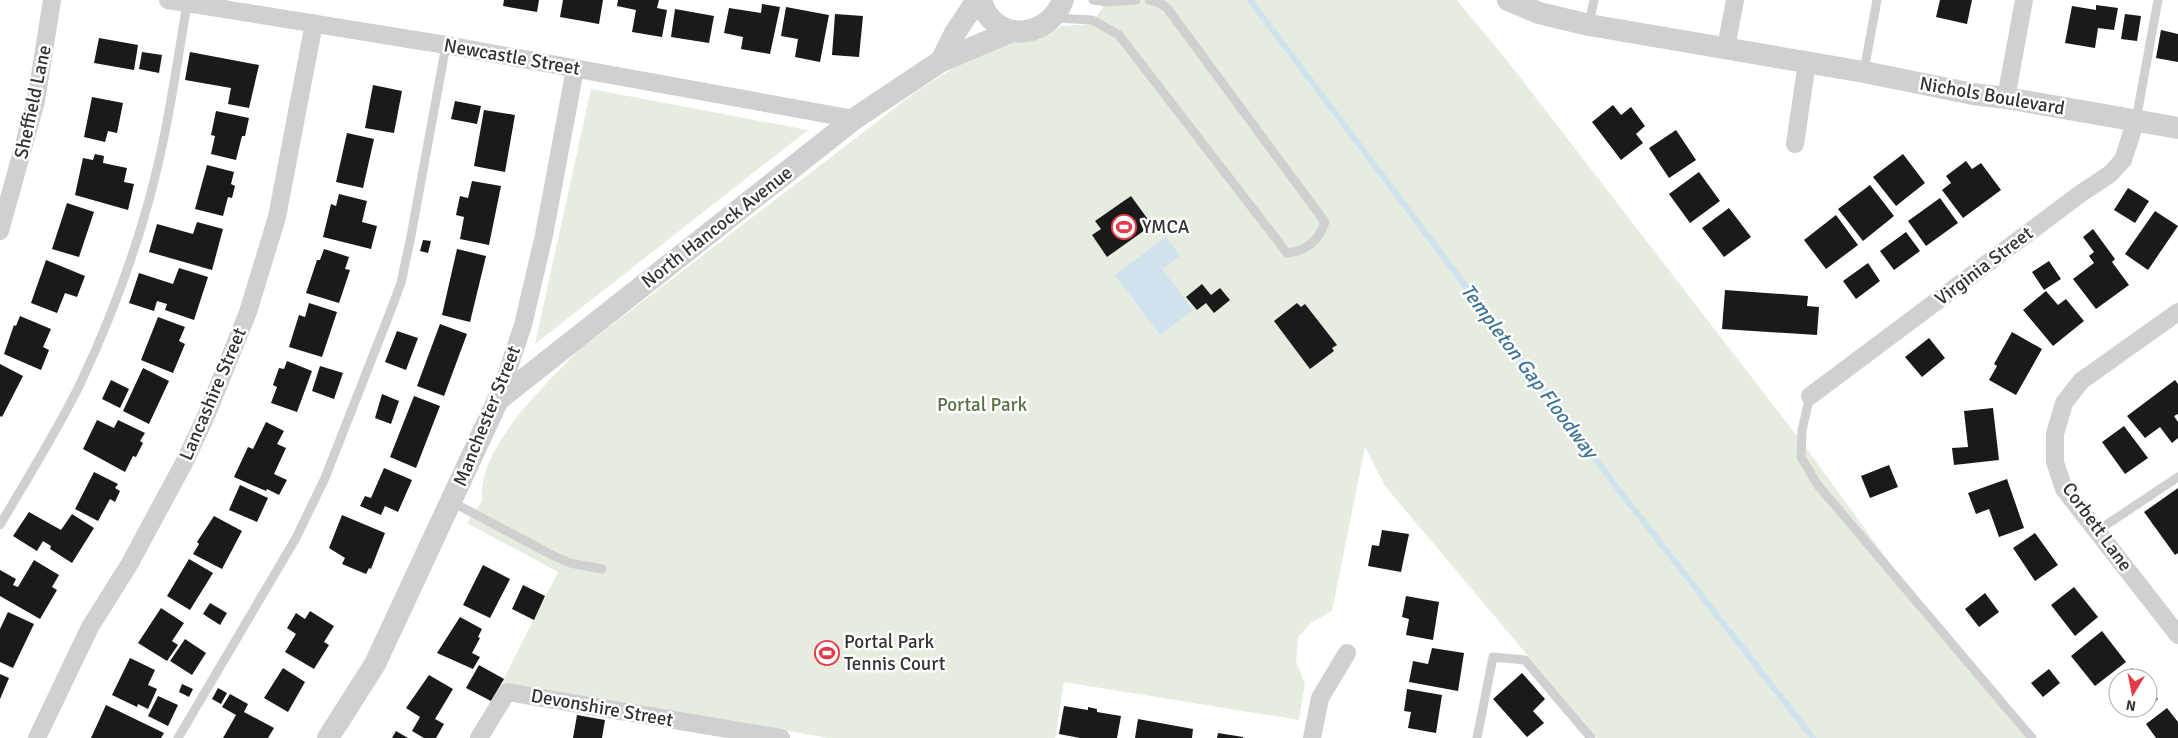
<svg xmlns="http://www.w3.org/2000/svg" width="2178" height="738" font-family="Signika,sans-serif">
<rect width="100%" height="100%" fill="#fff"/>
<g fill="#e6ecdf">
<path d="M1108,0h349l52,63 295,382 154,212 73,81h-434l-212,-252 -20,-39 -33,164 -20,11 -14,15 -2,25 9,22 -6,36 -235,-38 -9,56h-226l-327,-56 56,-110 -91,-49 15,-22c-5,-53 62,-115 96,-150l339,-260 41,-26 56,-23 17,-1 31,-15 29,-2z"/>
<polygon points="591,89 808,130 535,344"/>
</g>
<polygon fill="#cfe2ee" points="1166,237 1180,256 1162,269 1193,310 1160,335 1115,275"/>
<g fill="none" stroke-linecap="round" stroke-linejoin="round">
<polyline stroke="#cfe2ee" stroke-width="6" points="1250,0 1622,494 1813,738"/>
</g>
<g fill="#1a1a1a">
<polygon points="504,0 539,0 537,12 503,6"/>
<polygon points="563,0 603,0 599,24 560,17"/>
<polygon points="618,0 659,0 657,8 667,10 662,37 632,32 636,10 617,6"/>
<polygon points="1940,0 1972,0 1967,24 1936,17"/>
<polygon points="762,4 780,7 770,54 741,49 743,37 724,33 729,8 761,13"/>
<polygon points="2096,5 2118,8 2114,30 2098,28 2095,48 2065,43 2072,6 2096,10"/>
<polygon points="786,7 829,15 820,62 795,57 798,39 781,36"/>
<polygon points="675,9 714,16 709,43 671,37"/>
<polygon points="835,14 863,16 859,57 832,55"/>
<polygon points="2125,14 2141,16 2137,41 2121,39"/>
<polygon points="2161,30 2178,34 2178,62 2156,58"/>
<polygon points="99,38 138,45 134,70 94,63"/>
<polygon points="142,52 162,55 159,73 139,69"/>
<polygon points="190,52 259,65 249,108 228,104 231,88 185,80"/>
<polygon points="373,85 402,91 394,133 365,128"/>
<polygon points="92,97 123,103 117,133 108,131 105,142 84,137"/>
<polygon points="455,101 481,106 477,124 451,119"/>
<polygon points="1613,105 1621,115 1631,107 1645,126 1636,134 1643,143 1621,160 1592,122"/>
<polygon points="484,110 515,115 505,172 474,166"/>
<polygon points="216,111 249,118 245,136 242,136 236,160 211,154 215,136 211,135"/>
<polygon points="1676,130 1696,160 1669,178 1649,148"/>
<polygon points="347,133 374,139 363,188 336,182"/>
<polygon points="95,154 104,156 103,163 127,168 124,182 134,184 128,210 75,195 83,158 93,160"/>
<polygon points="1903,154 1925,183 1896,206 1873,177"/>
<polygon points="1966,161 1972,169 1981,163 2001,190 1963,218 1942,190 1951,183 1946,176"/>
<polygon points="207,165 234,172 231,184 235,186 232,198 228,197 223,216 195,209"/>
<polygon points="1699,172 1720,201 1690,223 1669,194"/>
<polygon points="472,181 501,186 489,245 460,239 464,217 456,215 460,196 468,198"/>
<polygon points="1870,185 1894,216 1863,241 1838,209"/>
<polygon points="2128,188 2149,201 2135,223 2114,210"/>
<polygon points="339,194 367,201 362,222 377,226 371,249 323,237 331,204 336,206"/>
<polygon points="1131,196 1152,225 1107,257 1092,235 1101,229 1095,221"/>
<polygon points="1940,198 1958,223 1926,246 1908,221"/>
<polygon points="67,203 94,212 79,257 52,249"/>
<polygon points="1729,208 1751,237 1724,257 1702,228"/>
<polygon points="2155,211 2178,226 2148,270 2125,254"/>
<polygon points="1836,215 1858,245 1826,269 1804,240"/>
<polygon points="197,222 223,229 212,270 149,252 157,224 193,234"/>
<polygon points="2093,229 2115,259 2112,262 2129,285 2096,309 2073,279 2094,263 2089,256 2094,252 2083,237"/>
<polygon points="1906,232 1920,251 1894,270 1880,251"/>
<polygon points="423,240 431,241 428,253 420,251"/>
<polygon points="324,249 349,257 345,269 350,270 339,303 306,293 317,260 320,260"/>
<polygon points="457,249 486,256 470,322 442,315"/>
<polygon points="46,260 85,276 77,297 65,293 57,313 31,303"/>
<polygon points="2049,261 2061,279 2044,290 2032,272"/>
<polygon points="1868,263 1880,281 1856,299 1843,281"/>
<polygon points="179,268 208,277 194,320 165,310 167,304 157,301 154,311 129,303 139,273 173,284"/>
<polygon points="1202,284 1211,295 1220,288 1230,300 1214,313 1206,303 1197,310 1186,297"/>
<polygon points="1725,290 1808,296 1807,306 1819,307 1817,335 1722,329"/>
<polygon points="2046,291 2058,305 2066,299 2084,321 2053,346 2023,310"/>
<polygon points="309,303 337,312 322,357 289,347 299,315 305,317"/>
<polygon points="1297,303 1301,307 1305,304 1337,345 1332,348 1334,351 1310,369 1274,321"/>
<polygon points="20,316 51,329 43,347 49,350 41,370 4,354 14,325 16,326"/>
<polygon points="158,317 185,327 179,341 185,344 173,373 141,360"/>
<polygon points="440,324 467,334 444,396 417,386"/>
<polygon points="397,331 418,338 406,370 385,362"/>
<polygon points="2012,332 2042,349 2016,395 1989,380 1997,366 1994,364"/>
<polygon points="1929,338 1945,358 1922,377 1905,357"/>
<polygon points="287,361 312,371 297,412 271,403 277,387 273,385 279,368 284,369"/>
<polygon points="0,364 23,376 2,417 0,416"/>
<polygon points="320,366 343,373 334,399 312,391"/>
<polygon points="143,368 169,381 149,424 123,411"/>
<polygon points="111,380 129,389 120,408 102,399"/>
<polygon points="2175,380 2178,384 2178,414 2174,416 2178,422 2178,438 2172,443 2160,427 2145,438 2127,416"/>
<polygon points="382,394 399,401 391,424 375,418"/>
<polygon points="414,396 440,406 416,468 390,457"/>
<polygon points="1993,408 1999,460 1954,465 1952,448 1968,447 1964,411"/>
<polygon points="97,420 114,428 118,420 145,433 140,441 143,443 136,457 133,456 125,472 83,449"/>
<polygon points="266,422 284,431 277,444 286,448 274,474 287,480 279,495 267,489 266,491 234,477 248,447 253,449"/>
<polygon points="2124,426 2148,458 2125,474 2102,442"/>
<polygon points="1889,465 1898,487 1870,498 1861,476"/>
<polygon points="384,468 412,480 398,512 385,506 381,515 360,506 365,496 371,498"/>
<polygon points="94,472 118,484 115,488 120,491 115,502 110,499 98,521 75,509"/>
<polygon points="2007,479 2024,528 1999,537 1989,509 1976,514 1968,493"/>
<polygon points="240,485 268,498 257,522 229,510"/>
<polygon points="2178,488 2178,553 2175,555 2144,512"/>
<polygon points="29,512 61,530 72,514 94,528 72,563 50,549 51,546 43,541 37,551 13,536"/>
<polygon points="342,515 385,533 371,569 369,568 366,574 342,564 345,558 329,548"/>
<polygon points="214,516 242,531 222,569 193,554 199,544 197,542"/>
<polygon points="1382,530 1409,534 1401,572 1368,566 1372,545 1379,546"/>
<polygon points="2035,533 2058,565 2035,581 2013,548"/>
<polygon points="189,559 213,573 190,610 167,596"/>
<polygon points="34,560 59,575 52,587 57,590 40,619 0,596 0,570 16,579 13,585 18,587"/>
<polygon points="483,565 510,579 490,618 463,605"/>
<polygon points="523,585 545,596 534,620 512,609"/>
<polygon points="2074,587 2098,617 2075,636 2051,605"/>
<polygon points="1985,593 1999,612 1979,627 1965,609"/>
<polygon points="1406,596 1439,602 1433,640 1406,635 1409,619 1402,617"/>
<polygon points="210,603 227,613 220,625 203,614"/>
<polygon points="161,608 184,623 172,641 178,645 167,661 138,643"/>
<polygon points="310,611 334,626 324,642 329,645 314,669 285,652 296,634 287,628 296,613 305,619"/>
<polygon points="8,612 34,624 13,668 0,662 0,629"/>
<polygon points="460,617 482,629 478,637 480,638 472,653 480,657 473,669 437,653"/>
<polygon points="2102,631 2126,662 2095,686 2071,656"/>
<polygon points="185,639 206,653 192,675 170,661"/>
<polygon points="1432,648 1464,653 1458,691 1409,682 1413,661 1428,664"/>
<polygon points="130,658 155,670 148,685 157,689 148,709 138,704 137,707 112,695"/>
<polygon points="479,665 504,679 491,701 466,688"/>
<polygon points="283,668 305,682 288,712 264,698"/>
<polygon points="2132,668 2140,678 2120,678"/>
<polygon points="2049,669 2060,683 2043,697 2031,683"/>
<polygon points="1522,673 1545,699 1533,711 1544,723 1527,737 1493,699"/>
<polygon points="0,674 9,678 0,699"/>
<polygon points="429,675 453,689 435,719 444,724 436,738 424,738 412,731 420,717 406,708"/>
<polygon points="2118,679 2118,695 2110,686"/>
<polygon points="182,684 193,689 189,697 179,692"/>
<polygon points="2148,687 2158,699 2148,707"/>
<polygon points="218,688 227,693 221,704 212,699"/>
<polygon points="1407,689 1442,695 1436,733 1408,728 1411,712 1404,711"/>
<polygon points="230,694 248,704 244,712 274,728 268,738 223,738 236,715 222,707"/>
<polygon points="158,696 178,705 168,726 148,716"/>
<polygon points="106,705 164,733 161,738 91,738"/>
<polygon points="1064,706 1088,710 1088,707 1097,709 1097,712 1121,716 1117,738 1080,738 1059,734"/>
<polygon points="2128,708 2146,708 2136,717"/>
<polygon points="2167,708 2178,722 2178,738 2156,738 2146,724"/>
<polygon points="577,715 605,720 602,738 573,738"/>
<polygon points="1138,719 1193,729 1192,738 1135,738"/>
<polygon points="396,731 408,738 392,738"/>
<polygon points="1218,733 1243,737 1243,738 1217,738"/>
</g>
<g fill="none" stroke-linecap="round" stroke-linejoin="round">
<g stroke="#d0d0d0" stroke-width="9">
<polyline points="1093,0 1108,2 1136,0"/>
<path d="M1054,18l38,2 27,15 168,218c19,-2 32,-12 38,-31l-158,-214 -9,-6 -9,-2"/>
<polyline points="1589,24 1594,0"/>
<polyline points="1864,71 1877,0"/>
<polyline points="2136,120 2158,0"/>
<polyline points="1810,396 1802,430 1801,457 1817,484 2032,738"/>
<polyline points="452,502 554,556 570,563 602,569"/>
<path d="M0,525c28,-48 58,-95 82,-145 27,-58 50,-118 67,-180 18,-64 27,-131 38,-196"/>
<polyline points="2097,531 2178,477"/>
<polyline points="178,738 296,538 325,478 389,315 401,283 411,236 446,45"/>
<polyline points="1477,738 1493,657 1525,660 1591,738"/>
</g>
<g stroke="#d0d0d0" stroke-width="18">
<polyline points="168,0 446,45 854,119"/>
<polyline points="1726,48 1735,0"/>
<polyline points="2006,98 2024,0"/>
<polyline points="1795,144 1807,62"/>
<polyline points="0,231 36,101 52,0"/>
<polyline points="2178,312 2081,381 2064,403 2055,434 2055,462 2064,489 2178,635"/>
<polyline points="1810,396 2080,194 2110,174 2123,160 2136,120"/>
<polyline points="498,400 523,325 544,235 575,69"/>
<polyline points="37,738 90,627 129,565 185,461 207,414 248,312 277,217 314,23"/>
<polyline points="479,738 507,692 781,738"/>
<polyline points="1312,738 1320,698 1347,653"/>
</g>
<g stroke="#d0d0d0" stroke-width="22">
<path d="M981,0c12,44 67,40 82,0"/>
<polyline points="1508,0 1539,13 1589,25 1864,72 1973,94 2006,98 2178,128"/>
<polyline points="941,61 955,33 977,0"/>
<polyline points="328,738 375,664 498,400 854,119 941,61 1012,31"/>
</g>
</g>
<defs>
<symbol id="stadium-ring" viewBox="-11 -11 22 22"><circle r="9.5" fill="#fff" stroke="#e63946" stroke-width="1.5"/><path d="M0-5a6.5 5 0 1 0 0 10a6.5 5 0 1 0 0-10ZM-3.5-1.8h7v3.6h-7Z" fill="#e63946"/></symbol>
</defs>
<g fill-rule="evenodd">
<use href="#stadium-ring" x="1110" y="213" width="28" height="28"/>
<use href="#stadium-ring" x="813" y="639" width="28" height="28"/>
</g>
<g text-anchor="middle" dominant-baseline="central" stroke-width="5" stroke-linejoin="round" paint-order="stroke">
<g font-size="19" fill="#333" stroke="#fff">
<text transform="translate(512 57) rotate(10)">Newcastle Street</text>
<text transform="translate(1992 96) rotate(10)">Nichols Boulevard</text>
<text transform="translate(33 102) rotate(-78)">Sheffield Lane</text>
<text transform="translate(717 227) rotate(-38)">North Hancock Avenue</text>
<text transform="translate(1984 266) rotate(-37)">Virginia Street</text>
<text transform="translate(213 394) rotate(-67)">Lancashire Street</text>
<text transform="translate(487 416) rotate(-68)">Manchester Street</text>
<text transform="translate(2097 527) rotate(54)">Corbett Lane</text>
<text transform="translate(602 708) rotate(10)">Devonshire Street</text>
</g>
<g font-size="19" fill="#333" stroke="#fff" text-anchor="start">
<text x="1142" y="227">YMCA</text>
<text x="844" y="642">Portal Park<tspan x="844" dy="22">Tennis Court</tspan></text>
</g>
<g font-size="19" fill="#56703f" stroke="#fff">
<text x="982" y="405">Portal Park</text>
</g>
<g font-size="20" font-style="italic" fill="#3f7597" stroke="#fff">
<text transform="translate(1529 371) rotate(53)">Templeton Gap Floodway</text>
</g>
</g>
<g transform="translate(2133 693) rotate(190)"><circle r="24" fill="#ffffff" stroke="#adadad"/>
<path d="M0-4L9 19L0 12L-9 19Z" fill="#e63946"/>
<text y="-8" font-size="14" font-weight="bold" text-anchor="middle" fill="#333333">N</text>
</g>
</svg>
